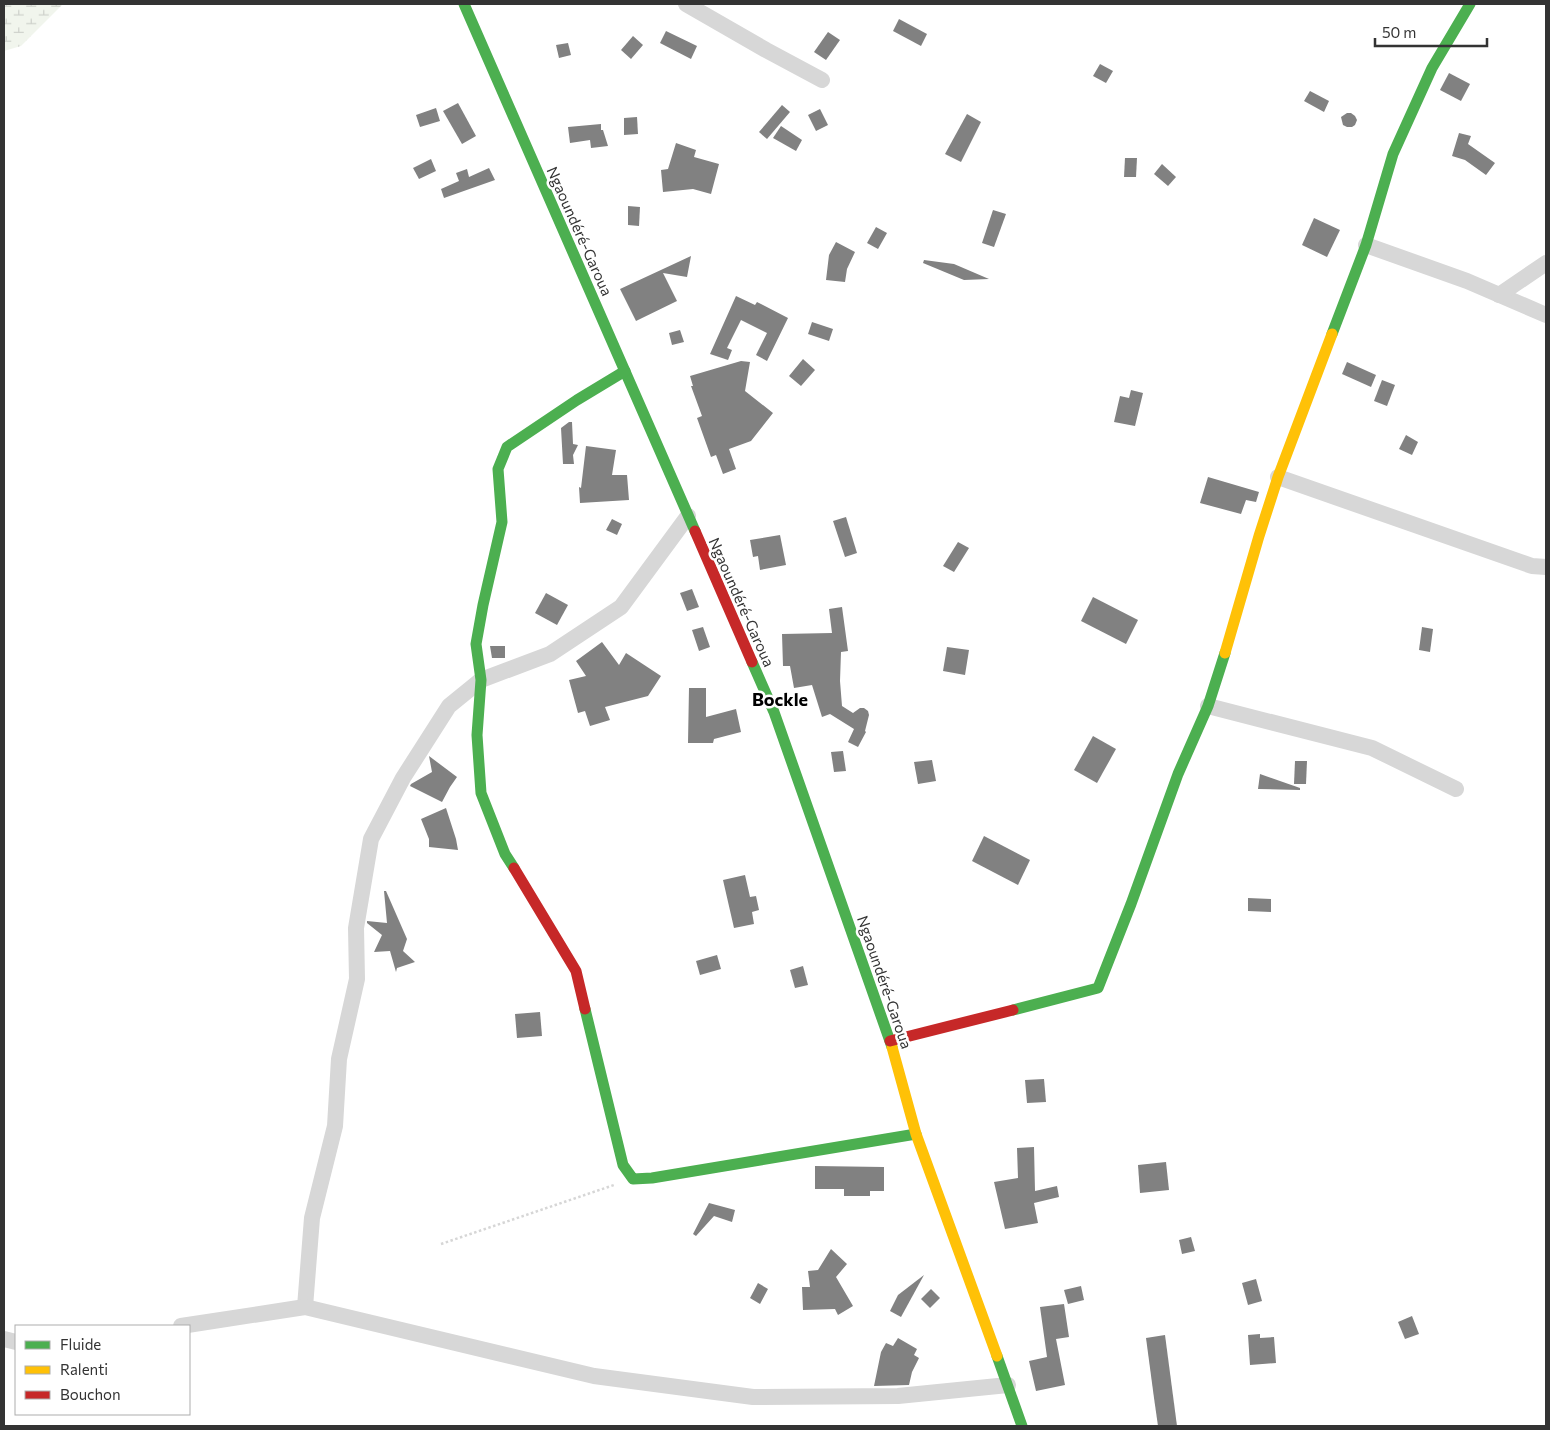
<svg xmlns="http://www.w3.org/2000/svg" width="1550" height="1430" font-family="Commissioner,sans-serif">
<defs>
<pattern id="wetland-marsh" width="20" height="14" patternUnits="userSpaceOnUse" patternTransform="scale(1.25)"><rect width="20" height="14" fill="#f1f5ed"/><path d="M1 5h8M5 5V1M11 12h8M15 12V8" fill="none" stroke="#cfd2cc"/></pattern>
</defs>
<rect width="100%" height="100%" fill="#fff"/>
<polygon fill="url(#wetland-marsh)" points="4,4 63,4 21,46 4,51"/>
<g fill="#818181">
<polygon points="899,19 927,34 921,46 893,31"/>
<polygon points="666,31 697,46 691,59 660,43"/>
<polygon points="828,32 840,40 826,60 814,52"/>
<polygon points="633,36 643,45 631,59 621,50"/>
<polygon points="568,43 571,55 559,58 556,45"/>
<polygon points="1100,64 1113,71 1106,83 1093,76"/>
<polygon points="1449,73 1470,84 1461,101 1440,90"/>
<polygon points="1310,91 1329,101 1324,112 1304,101"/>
<polygon points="458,103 476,136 462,144 443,111"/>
<polygon points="782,105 790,112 767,139 759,132"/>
<polygon points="436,108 440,121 420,127 416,115"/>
<polygon points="820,109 828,125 816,131 808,115"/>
<polygon points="1347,113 1351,113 1355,116 1357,120 1355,125 1352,127 1347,127 1343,125 1341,117"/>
<polygon points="967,114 981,122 961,162 945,154"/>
<polygon points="637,117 638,134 624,135 624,118"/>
<polygon points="601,124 601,130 603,130 608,146 591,148 590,140 570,143 568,127"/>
<polygon points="781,126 802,140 796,151 773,138"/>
<polygon points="1459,133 1471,136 1468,144 1495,163 1486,175 1465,160 1452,156"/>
<polygon points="676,143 696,150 694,157 719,164 711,194 693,189 663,192 661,170 668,169"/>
<polygon points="1125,158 1137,158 1136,177 1124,177"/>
<polygon points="431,159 436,171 419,179 413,168"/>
<polygon points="1162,164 1176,177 1168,186 1154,174"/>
<polygon points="489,168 495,180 444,198 441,189 459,181 456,173 467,169 469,177"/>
<polygon points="628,206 640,207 639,226 628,225"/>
<polygon points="993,210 1006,214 994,247 982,243"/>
<polygon points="1314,218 1340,230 1327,257 1302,245"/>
<polygon points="876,227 887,233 878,249 867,243"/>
<polygon points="836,242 855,252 847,269 845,282 826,280 829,255"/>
<polygon points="691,256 687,277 663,273 677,301 636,321 620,289"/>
<polygon points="924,260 954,264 989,279 964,280 923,263"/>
<polygon points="736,296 755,305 757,302 788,318 767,361 756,355 767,333 741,320 727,348 732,350 728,360 710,354"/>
<polygon points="812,322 833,329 829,341 808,334"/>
<polygon points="680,330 684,342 672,345 669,333"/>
<polygon points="803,359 815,370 801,386 789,376"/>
<polygon points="741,361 750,362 745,391 773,413 751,441 729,449 736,469 723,474 716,455 711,457 697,418 702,416 691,386 693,386 690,376"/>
<polygon points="1347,362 1376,375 1371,387 1342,374"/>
<polygon points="1382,380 1395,385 1387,406 1374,401"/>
<polygon points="1131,390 1143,393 1135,426 1114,422 1120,396 1129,398"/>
<polygon points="569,422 572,422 573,444 578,445 573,455 574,464 563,464 561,428"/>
<polygon points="1406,435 1418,442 1412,455 1399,449"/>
<polygon points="586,446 616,450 612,475 627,475 629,500 580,503 579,487 581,488"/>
<polygon points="1208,477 1259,492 1256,502 1246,500 1241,514 1200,503"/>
<polygon points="846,517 857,553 845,557 833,521"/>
<polygon points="612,519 622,524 617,535 606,530"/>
<polygon points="780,535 786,565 760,570 758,556 753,557 750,540"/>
<polygon points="958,542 969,548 954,572 943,566"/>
<polygon points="692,589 699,607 687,611 680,593"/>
<polygon points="546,593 568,605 557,625 535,613"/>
<polygon points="1093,597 1138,620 1126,644 1081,621"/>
<polygon points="842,607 848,651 841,652 840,681 842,706 853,713 860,708 864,708 868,711 869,715 865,731 866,732 858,747 848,742 854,729 830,714 822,717 812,685 794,688 790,666 783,666 782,634 832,633 829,609"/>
<polygon points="703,627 710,647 699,651 692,630"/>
<polygon points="1422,627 1433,629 1430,652 1419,650"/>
<polygon points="602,642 619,665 626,653 661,676 648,696 605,707 610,720 590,726 585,711 578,713 569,680 586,676 576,661"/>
<polygon points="490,646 505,646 505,658 492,658"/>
<polygon points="947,647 969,650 965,675 943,671"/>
<polygon points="689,688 706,688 706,717 736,709 741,732 714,739 713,743 688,743"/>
<polygon points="1093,736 1116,749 1097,783 1074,770"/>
<polygon points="843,751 846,771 834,772 831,752"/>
<polygon points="429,756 457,777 450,787 442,802 410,786 411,784 432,772"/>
<polygon points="932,760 936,781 918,784 914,762"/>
<polygon points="1295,761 1307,761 1306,784 1294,784"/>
<polygon points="1260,774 1300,788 1300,790 1258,789"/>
<polygon points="446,808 456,839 458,850 429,847 429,839 421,819"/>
<polygon points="984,836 1030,860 1018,885 972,861"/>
<polygon points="745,875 750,897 756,896 759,910 752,912 754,924 734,928 723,880"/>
<polygon points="384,891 386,891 407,939 403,951 415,962 397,968 396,972 390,951 374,952 382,935 367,923 367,921 387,923"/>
<polygon points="1248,898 1271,899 1271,912 1248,911"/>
<polygon points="717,955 721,969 700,975 696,961"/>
<polygon points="803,966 808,985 795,988 790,970"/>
<polygon points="540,1012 542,1036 517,1038 515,1014"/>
<polygon points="1044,1079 1046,1102 1027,1103 1025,1080"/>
<polygon points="1034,1147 1035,1191 1057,1186 1059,1197 1034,1203 1038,1223 1005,1229 994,1182 1018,1178 1017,1148"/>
<polygon points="1166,1162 1169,1190 1140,1193 1138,1165"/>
<polygon points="815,1166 884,1167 884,1191 870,1191 870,1196 844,1196 844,1189 815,1189"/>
<polygon points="709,1203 735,1210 732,1222 714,1216 696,1236 693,1234"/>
<polygon points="1191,1237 1195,1251 1182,1254 1179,1240"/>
<polygon points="831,1249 847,1264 836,1277 853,1306 838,1315 835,1309 803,1310 802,1287 810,1287 808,1271 818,1270"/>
<polygon points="924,1275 901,1317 890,1311 898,1295"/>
<polygon points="1256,1279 1262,1301 1248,1305 1242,1283"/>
<polygon points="758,1283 768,1289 760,1304 750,1298"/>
<polygon points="1081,1286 1084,1300 1068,1304 1064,1290"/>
<polygon points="931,1289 940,1298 930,1308 921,1299"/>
<polygon points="1064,1304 1069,1337 1056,1339 1065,1385 1036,1391 1029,1361 1047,1357 1040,1307"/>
<polygon points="1412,1316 1419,1334 1405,1339 1398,1322"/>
<polygon points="1260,1334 1260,1338 1274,1337 1276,1363 1250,1365 1248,1335"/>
<polygon points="1165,1335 1177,1426 1158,1426 1154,1398 1146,1338"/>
<polygon points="898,1338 917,1349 914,1355 919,1358 912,1372 909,1385 874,1386 881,1352 886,1343 893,1346"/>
</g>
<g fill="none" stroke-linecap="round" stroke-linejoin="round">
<polyline stroke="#d6d6d6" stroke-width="2.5" stroke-dasharray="2.5 2.5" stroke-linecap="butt" points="441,1244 614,1185"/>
<g stroke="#d7d7d7" stroke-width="16">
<polyline points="686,4 766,50 822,80"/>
<polyline points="1366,245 1467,281 1546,315"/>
<polyline points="1499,295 1546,263"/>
<polyline points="1278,477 1532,566 1546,567"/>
<polyline points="1208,706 1372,748 1456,789"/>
<polyline points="305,1307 312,1218 335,1126 339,1059 357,979 356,928 371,839 403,778 449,706 481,680 550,654 621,607 688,516"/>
<polyline points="181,1326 305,1307 594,1376 753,1397 898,1396 1008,1385"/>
<polyline points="4,1339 16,1342"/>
</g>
<g stroke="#4caf50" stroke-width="11">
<polyline points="464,4 695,531"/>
<polyline points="1332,334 1366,245 1393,154 1432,68 1470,4"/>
<polyline points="752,662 774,712 892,1047"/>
<polyline points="514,868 505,854 481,793 477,735 481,680 476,644 483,605 502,522 498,469 507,447 577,400 625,371"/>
<polyline points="585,1009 623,1165 633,1179 652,1178 916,1134"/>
<polyline points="1013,1010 1098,988 1131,904 1178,774 1208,706 1225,653"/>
<polyline points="997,1356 1022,1426"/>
</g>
<g stroke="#ffc107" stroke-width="11">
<polyline points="1225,653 1259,536 1278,477 1332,334"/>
<polyline points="892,1047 916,1134 997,1356"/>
</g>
<g stroke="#c62828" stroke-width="11">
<polyline points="695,531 752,662"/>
<polyline points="514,868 576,971 585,1009"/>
<polyline points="890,1041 1013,1010"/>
</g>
</g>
<g text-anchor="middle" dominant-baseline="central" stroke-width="5" stroke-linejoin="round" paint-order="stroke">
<g font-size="15" fill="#333" stroke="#fff">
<text transform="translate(580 231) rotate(66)">Ngaoundéré-Garoua</text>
<text transform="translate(742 602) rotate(66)">Ngaoundéré-Garoua</text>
<text transform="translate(885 982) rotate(71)">Ngaoundéré-Garoua</text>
</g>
<g font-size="18" font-weight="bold" fill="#000" stroke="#fff">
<text x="780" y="699">Bockle</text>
</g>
</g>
<rect width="1550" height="1430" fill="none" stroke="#333333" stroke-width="10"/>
<rect x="15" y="1325" width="175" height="90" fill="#ffffff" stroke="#adadad"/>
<rect x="25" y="1341" width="25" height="8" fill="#4caf50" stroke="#adadad"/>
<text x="60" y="1350" font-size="15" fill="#333333">Fluide</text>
<rect x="25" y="1366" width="25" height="8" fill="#ffc107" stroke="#adadad"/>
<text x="60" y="1375" font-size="15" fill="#333333">Ralenti</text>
<rect x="25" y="1391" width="25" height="8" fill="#c62828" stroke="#adadad"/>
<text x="60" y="1400" font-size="15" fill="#333333">Bouchon</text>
<path d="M1375 38v8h112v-8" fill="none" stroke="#333333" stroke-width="2.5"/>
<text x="1382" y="38" font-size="15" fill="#333333" stroke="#ffffff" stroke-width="4" paint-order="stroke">50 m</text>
</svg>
